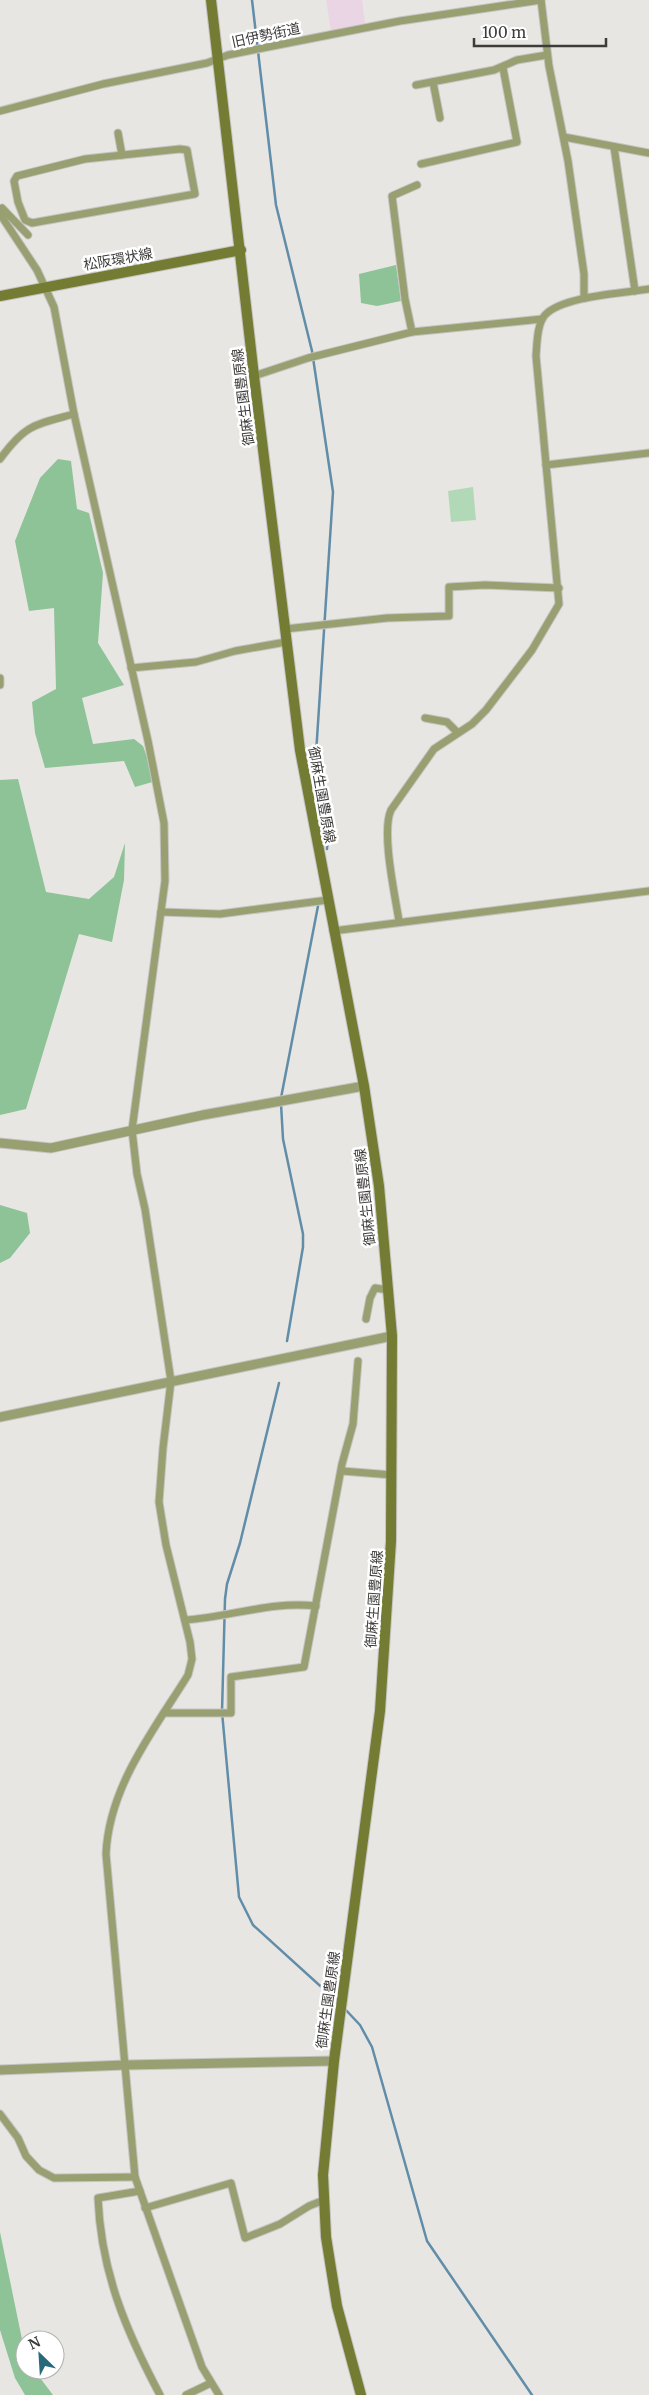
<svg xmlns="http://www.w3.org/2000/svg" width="649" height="2395" font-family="Merriweather,'Noto Sans JP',serif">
<rect width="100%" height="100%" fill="#e8e6e2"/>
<polygon fill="#ead5e5" points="326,0 362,0 365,23 331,31"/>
<polygon fill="#b1d9b7" points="473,487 476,520 451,522 448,491"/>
<g fill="#8dc396">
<polygon points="396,265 401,301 377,306 361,303 359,274"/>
<polygon points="58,459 71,461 77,509 89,513 103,573 98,643 124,685 82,698 93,744 134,739 143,746 156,781 135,787 124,761 45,768 35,733 32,702 56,689 54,608 29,611 15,541 40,478"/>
<polygon points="18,779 46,892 89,899 114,877 125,843 124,880 112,942 79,934 26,1109 0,1115 0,780"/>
<polygon points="0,1205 27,1213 30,1233 10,1258 0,1263"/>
<polygon points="0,2232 25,2354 25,2370 34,2370 53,2395 25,2395 15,2378 0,2330"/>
</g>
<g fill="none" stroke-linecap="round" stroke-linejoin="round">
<g stroke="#618da8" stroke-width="2.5">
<polyline points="252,0 276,205 312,351 333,492 316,754 328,831 327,849"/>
<polyline points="281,1098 318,906"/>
<polyline points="281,1104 283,1139 303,1234 303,1247 287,1341"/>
<polyline points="279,1383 240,1543 227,1584 225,1599 222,1712 239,1897 253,1925 339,2003"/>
<polyline points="344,2008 360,2025 372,2047 427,2241 532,2395"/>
</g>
<defs>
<g id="minor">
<polyline points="541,0 549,66 568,161 584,274 584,298"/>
<polyline points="433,82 440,118"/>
<polyline points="416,85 494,70 517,60 547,55"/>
<polyline points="0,111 103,84 207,63 228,55 268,47 400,21 541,0"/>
<polyline points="118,133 122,155"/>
<polyline points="564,137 649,153"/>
<polyline points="614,147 635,291"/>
<polygon points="180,149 187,150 195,194 32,223 25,220 18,202 14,181 17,176 85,159"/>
<polyline points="421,164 517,142 503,68"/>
<polyline points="2,208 28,235"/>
<path d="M0,214l37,56 17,37 20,107 74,327 16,82 1,58 -33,249 5,44 8,35 26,172 -8,67 -4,54 7,43 24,97 2,17 -4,16c-34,55 -79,111 -82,179l29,323 67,190 17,28"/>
<polyline points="412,332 405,299 392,196 417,185"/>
<polyline points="254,376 308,358 412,332 542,319"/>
<path d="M0,459c26,-35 34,-34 74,-45"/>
<polyline points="546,465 649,453"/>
<polyline points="285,629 387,618 449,616 449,587 485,585 559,588"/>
<polyline points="131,668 196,662 235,651 286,642"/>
<polyline points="0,678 0,685"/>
<polyline points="425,718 447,722 457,732"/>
<polyline points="161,912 220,914 328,900"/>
<path d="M399,921c-4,-26 -18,-89 -8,-111l43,-61 38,-25 14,-14 46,-60 27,-46 -23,-248c1,-12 1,-32 9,-41 17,-19 79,-22 104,-26"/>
<polyline points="333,931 649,891"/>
<polyline points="366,1319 370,1298 375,1288 388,1290"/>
<polyline points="342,1471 392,1475"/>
<path d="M185,1620c45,-3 86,-19 131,-14"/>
<polyline points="164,1713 231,1713 231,1677 304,1667 342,1464 353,1424 358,1361"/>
<polyline points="0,2114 18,2138 26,2156 39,2170 54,2178 135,2177"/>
<path d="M140,2191l-42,7c3,74 28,133 62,197"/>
<polyline points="145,2208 231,2183 245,2238 280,2224 309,2206 324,2200"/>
<polyline points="186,2395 211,2383"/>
</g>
<g id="tertiary">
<polyline points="0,1143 51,1148 203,1115 364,1086"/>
<polyline points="0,1417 392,1336"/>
<polyline points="0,2070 125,2065 334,2061"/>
</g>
<g id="secondary">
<polyline points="211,0 254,376 300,750 364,1086 379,1186 392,1336 391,1541 380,1711 334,2061 323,2175 326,2237 337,2306 361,2395"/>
<polyline points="0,296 241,250"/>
</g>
</defs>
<use href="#minor" stroke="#c6c4c1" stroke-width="9"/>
<use href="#tertiary" stroke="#c6c4c1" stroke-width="11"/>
<use href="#secondary" stroke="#c6c4c1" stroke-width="12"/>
<use href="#minor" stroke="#98a071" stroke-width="7"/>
<use href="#tertiary" stroke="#98a071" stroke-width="9"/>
<use href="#secondary" stroke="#737c32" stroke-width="10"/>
</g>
<g text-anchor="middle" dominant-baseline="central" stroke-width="5" stroke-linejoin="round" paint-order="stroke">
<g font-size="14" fill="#3d3c3b" stroke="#fff">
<text transform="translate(266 35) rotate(-12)">旧伊勢街道</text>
<text transform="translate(118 259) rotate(-10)">松阪環状線</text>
<text transform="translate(243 397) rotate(-97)">御麻生園豊原線</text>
<text transform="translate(322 795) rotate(80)">御麻生園豊原線</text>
<text transform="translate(365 1197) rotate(-96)">御麻生園豊原線</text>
<text transform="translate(374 1599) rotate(-86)">御麻生園豊原線</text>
<text transform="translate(328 2000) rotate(-82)">御麻生園豊原線</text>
</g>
</g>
<g transform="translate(40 2355) rotate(335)"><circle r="24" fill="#ffffff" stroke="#b1b1b1"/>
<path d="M0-4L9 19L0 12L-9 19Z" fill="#266a7b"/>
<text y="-8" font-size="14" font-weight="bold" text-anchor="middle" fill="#3d3c3b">N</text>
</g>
<path d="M474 38v8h132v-8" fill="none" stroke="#3d3c3b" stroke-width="2.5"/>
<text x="482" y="38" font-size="15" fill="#3d3c3b" stroke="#ffffff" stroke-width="4" paint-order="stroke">100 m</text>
</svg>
